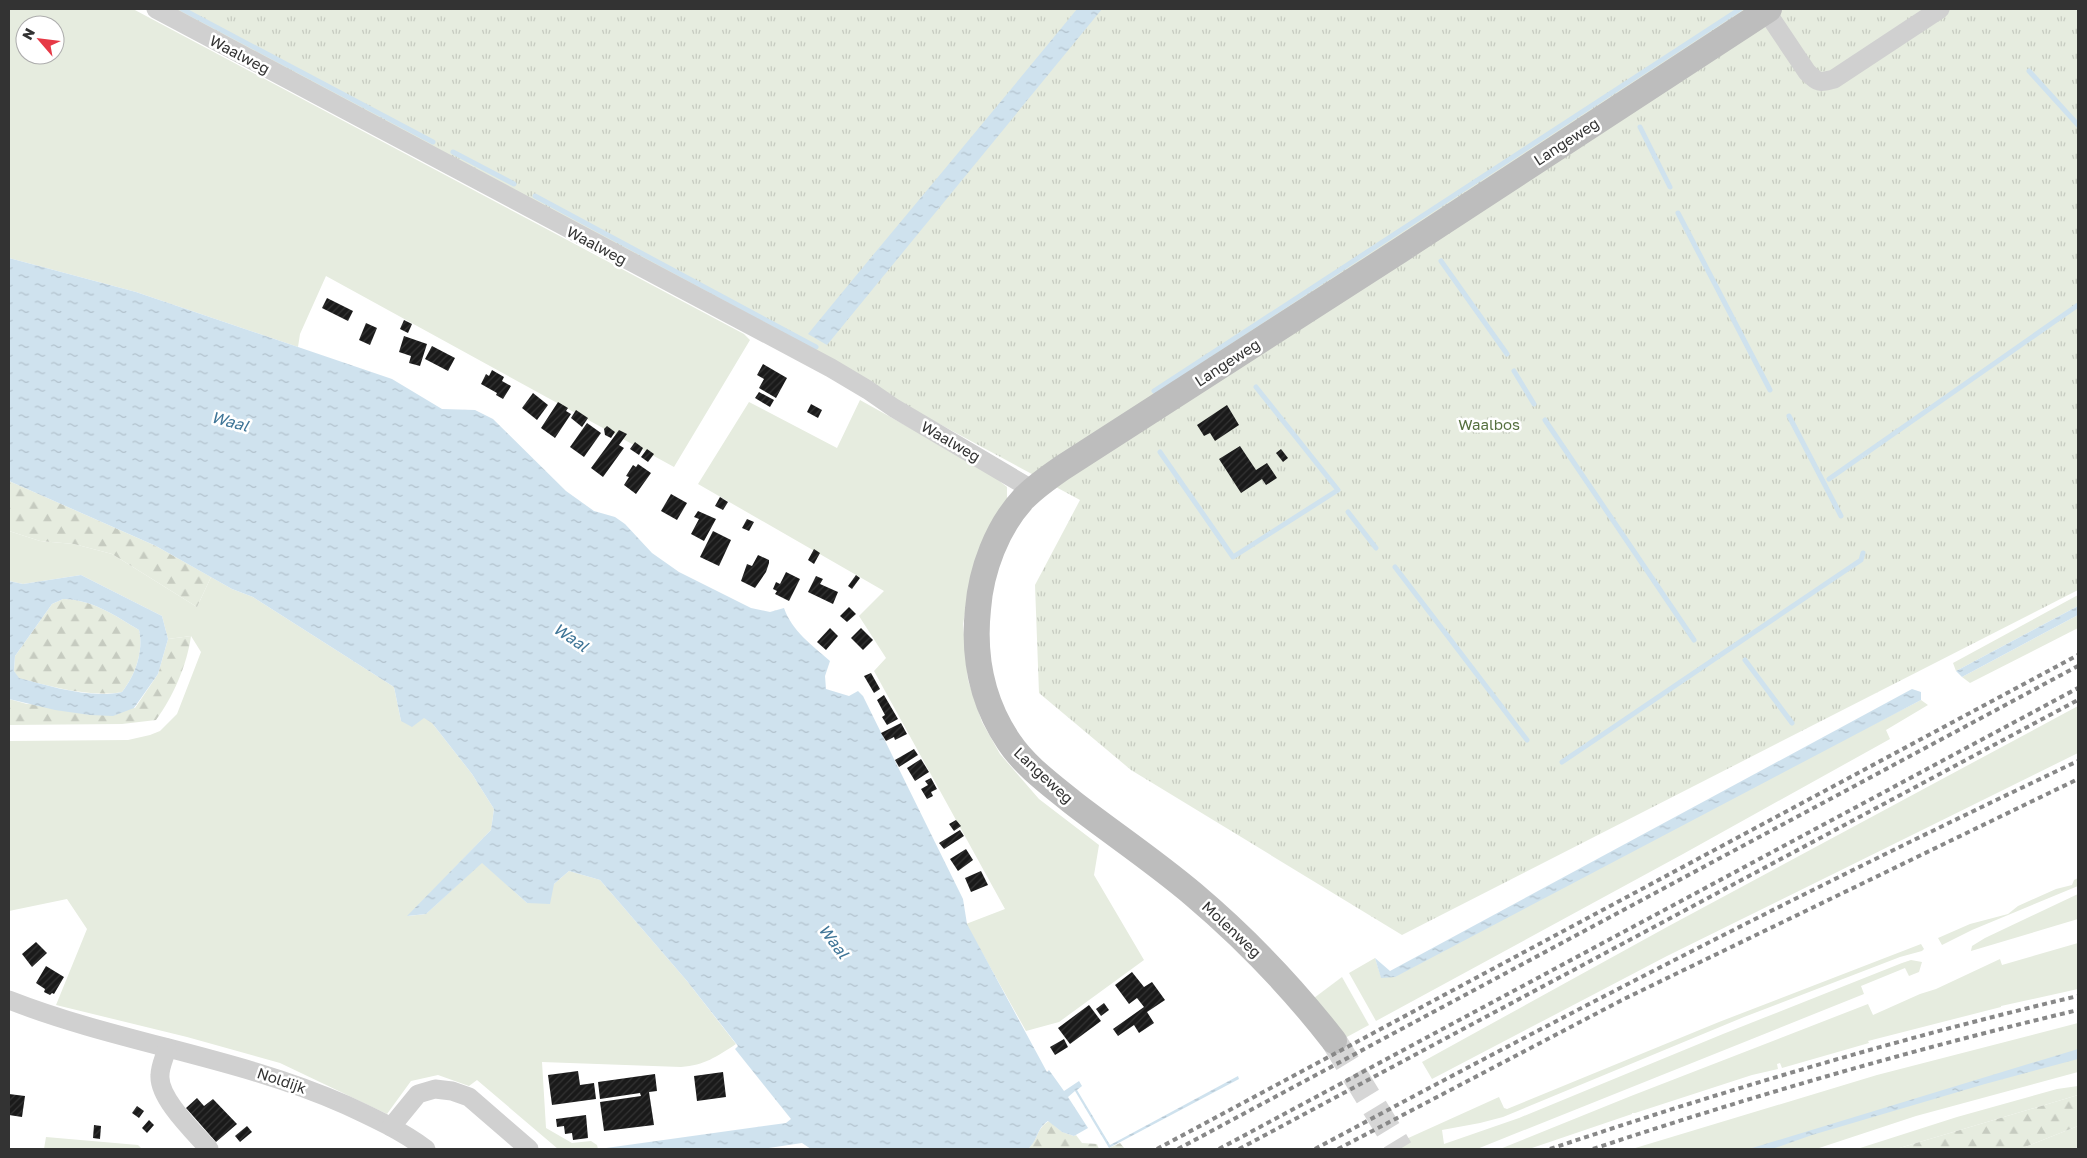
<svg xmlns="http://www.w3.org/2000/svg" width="2087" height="1158" font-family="'Golos Text',sans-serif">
<defs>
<pattern id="forest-firs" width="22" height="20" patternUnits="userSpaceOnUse" patternTransform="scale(1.25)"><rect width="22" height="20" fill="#e6ecdf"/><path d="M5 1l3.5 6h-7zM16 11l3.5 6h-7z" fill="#c6cbc0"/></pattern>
<pattern id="park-tufts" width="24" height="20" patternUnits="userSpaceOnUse" patternTransform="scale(1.25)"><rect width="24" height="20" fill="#e6ecdf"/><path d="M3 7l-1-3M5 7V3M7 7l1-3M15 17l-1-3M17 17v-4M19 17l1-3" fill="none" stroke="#c6cbc0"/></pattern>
<pattern id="water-ripples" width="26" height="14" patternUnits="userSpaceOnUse" patternTransform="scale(1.25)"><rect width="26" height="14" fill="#cfe2ee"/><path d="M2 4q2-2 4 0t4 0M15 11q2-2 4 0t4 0" fill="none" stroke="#b2c2cd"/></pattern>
<pattern id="building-hatch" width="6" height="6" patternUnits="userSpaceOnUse" patternTransform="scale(1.25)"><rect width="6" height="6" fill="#1a1a1a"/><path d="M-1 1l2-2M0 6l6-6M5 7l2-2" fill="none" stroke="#333"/></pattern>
</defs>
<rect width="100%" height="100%" fill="#fff"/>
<g fill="#e6ecdf" fill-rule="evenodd">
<path d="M9,9h124l611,325 6,6 -76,127 -348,-191 -26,58 -2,13 -162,-55 -127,-34zM25,25h30v30h-30z"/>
<polygon points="860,400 987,471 1007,487 1007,499 973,572 963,624 968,680 982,722 1000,754 1039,799 1099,845 1094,875 1144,960 1059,1022 1026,1031 966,924 1005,909 874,671 886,658 859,616 884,591 698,484 749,402 837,448"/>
<path d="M9,531l31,10 34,3 38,10 85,53 14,-30 21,12 21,8 141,90 7,34 23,-4 8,6 40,51 22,35 -3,21 -83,86 18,-2 56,-52 45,41 27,-19 15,-13 31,9 87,101 49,63c-20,13 -31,21 -55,23l-139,-5 4,66 26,15 19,-2 6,4 1,4h-40l-81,-69 -8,6 -31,-11 -27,6 -24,33 -107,-51 -93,-26 -131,-32 31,-76 -20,-30 -58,12v-170l119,-1 22,-5 10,-4 17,-17 24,-62 -10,-16 -23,3 -6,-23 -81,-41 -58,9 -14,-3z"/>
<polygon points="2078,595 2078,606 1956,671 1953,663"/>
<polygon points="2078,615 2078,628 1970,683 1962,677"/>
<polygon points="1921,700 1928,705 1886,730 1890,739 1683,854 1376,1021 1349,973 1375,958 1381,977"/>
<polygon points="2078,706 2078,753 1667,956 1432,1079 1422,1062 1667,927"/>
<polygon points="2078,878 2078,886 1972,930 1942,945 1938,938 1970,924 2008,914 2018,906 2056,889 2072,885 2074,880"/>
<polygon points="2078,894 2078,919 1971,951 1972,946 1985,938"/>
<polygon points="2078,943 2078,989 2001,1006 2001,1007 1868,1041 1869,1043 1782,1068 1780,1063 1777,1064 1778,1069 1752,1075 1635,1113 1632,1113 1632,1114 1529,1149 1500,1149 1631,1096 1868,1004 1873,1015 1920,994 1936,989 2000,959 2002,965"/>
<polygon points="1921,944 1924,949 1922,951 1900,957 1744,1017 1503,1117 1480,1123 1442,1130 1444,1144 1519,1118 1723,1034 1902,963 1911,960 1922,962 1919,972 1909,976 1905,968 1861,986 1864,994 1477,1149 1384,1149 1499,1097 1504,1108 1507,1109 1719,1022"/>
<polygon points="1342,977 1369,1025 1345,1038 1314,998"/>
<polygon points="2078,1023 2078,1072 1916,1116 1816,1149 1632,1149 1877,1075"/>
<polygon points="2078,1086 2078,1095 1896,1149 1857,1149 1957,1117 2057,1089"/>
<polygon points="2078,1126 2078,1149 2020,1149"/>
<polygon points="46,1137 138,1145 142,1149 44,1149"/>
</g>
<g fill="url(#forest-firs)">
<polygon points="9,481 156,546 211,577 197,607 112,554 74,544 40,541 9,531"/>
<path d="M63,599c28,0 53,17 76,31 5,21 -4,46 -17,62 -31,6 -73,-6 -104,-14l-4,-7 1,-15 37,-52z"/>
<path d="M191,636c-4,29 -18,61 -35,84l-34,4 -113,1v-26l18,5 108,4 23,-34 10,-35z"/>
<polygon points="2078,1095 2078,1126 2020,1149 1896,1149"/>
<path d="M1049,1121l13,11 12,4 2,-1 6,8 15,1 2,5 10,-1 11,-5 5,6h-97c11,-11 8,-20 21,-28z"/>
</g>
<polygon fill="url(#park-tufts)" points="172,9 2078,9 2078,590 1402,935 1131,770 1039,693 1035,585 1080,500"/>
<g fill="url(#water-ripples)" fill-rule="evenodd">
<path d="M1077,9h25l-275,336 -19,-11c89,-109 180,-216 269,-325z"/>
<path d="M9,258l127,34 256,87 50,30 33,1 18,9 73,72 28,20 21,6 10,7 27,29 27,19 72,36 19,4 14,-4c8,23 28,37 46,53l-5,15 1,13 23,7 9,-5 5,5 100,203 4,25 80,148 2,-2 15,21 15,-10 3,5 -5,4 33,55 128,-69 1,3 -130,69 -34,-57 -7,6 20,31 -14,8 -12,-4 -14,-11c-12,8 -9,18 -20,28h-217l-9,-6 -40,6h-163l187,-26 5,-4 -56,-70 3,-3 -51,-65 -87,-101 -31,-9 -15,13 -4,20 -23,-1 -45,-40 -56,51 -19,2 84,-86 3,-21 -22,-35 -40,-51 -8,-5 -12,9 -11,-6 -7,-34 -141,-90 -21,-8 -76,-43 -147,-65z"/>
<path d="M81,575l81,41 6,23 -10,35 -24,34 -21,8 -23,-1 -35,-5 -46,-11v-118l14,3zM63,599c28,0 53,17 76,31 5,21 -4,46 -17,62 -31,7 -73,-6 -103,-14l-5,-7 1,-15 37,-52z"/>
<polygon points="2078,606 2078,615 1962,677 1956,671"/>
<polygon points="1912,689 1921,692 1921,700 1395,977 1381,978 1375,958 1390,971"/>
<polygon points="2078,1049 2078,1059 1985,1084 1812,1135 1772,1149 1749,1149"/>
</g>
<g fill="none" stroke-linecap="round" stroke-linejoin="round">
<g stroke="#cfe2ee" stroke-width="5">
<polyline points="182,9 433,142"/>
<polyline points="2029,71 2078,125"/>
<polyline points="1640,127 1670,187"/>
<polyline points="453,152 514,184"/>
<polyline points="535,196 816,347"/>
<polyline points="1678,213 1770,390"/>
<polyline points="1441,261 1507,354"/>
<polyline points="1514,371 1534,404"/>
<polyline points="1154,391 1740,9"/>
<polyline points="1789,416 1841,516"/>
<polyline points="1545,420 1694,640"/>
<polyline points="1160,452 1233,557 1338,490 1256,387"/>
<polyline points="1829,479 2078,305"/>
<polyline points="1348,512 1376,548"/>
<polyline points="1395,567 1527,740"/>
<polyline points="1745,660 1792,723"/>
<polyline points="1562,762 1861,560 1863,553"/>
</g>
</g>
<g fill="url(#building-hatch)">
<polygon points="327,298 353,311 348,321 322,308"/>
<polygon points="404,320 412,324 408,333 400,329"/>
<polygon points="366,323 377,328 370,345 359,340"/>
<polygon points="404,336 427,344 420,366 409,363 411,356 399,352"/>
<polygon points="432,346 455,358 448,371 425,359"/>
<polygon points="763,364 787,378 776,398 759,388 764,379 757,375"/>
<polygon points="492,370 504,377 502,381 511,386 503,399 496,395 497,393 481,384 486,374 489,376"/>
<polygon points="759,392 774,400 770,407 755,398"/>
<polygon points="533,393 548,405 537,420 522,408"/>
<polygon points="558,402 568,408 566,411 571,414 555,438 541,428"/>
<polygon points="811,404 822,410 818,418 807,412"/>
<polygon points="1227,405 1239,425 1215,441 1210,433 1204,436 1197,425"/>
<polygon points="576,410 588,418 582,427 571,418"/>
<polygon points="587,423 601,433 584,457 570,447"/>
<polygon points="607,426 615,432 611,438 605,435 604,429"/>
<polygon points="619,430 627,434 619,445 624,448 603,477 591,468"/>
<polygon points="635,442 643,448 639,455 630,449"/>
<polygon points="1240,446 1256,470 1267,463 1277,478 1266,485 1262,479 1241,493 1219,459"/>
<polygon points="647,449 654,454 648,462 641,457"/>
<polygon points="1281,449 1288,458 1283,462 1276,453"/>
<polygon points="638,464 651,473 636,494 624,485 629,477 626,476 633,465 636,467"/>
<polygon points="671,494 687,503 677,520 661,511"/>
<polygon points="720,497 728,502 723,510 715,506"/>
<polygon points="698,511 716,519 704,541 691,534 699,519 694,517"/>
<polygon points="747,519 754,522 749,531 742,528"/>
<polygon points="713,531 731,540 719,566 700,557"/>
<polygon points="814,549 820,553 814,564 808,560"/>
<polygon points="758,555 769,560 769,563 766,572 755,588 741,581 747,564 752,566"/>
<polygon points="786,572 800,579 789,601 775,594 777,591 773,589 776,582 780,584"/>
<polygon points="856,575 860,578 852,589 848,586"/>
<polygon points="816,576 823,579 820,584 838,592 833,604 808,592"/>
<polygon points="849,607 856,614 847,622 840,616"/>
<polygon points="830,628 838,636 826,650 817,642"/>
<polygon points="861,628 873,640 863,650 851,638"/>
<polygon points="871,673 880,689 874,693 864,676"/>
<polygon points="884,695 898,719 887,725 882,717 885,715 877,700"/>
<polygon points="901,723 907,734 895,740 894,737 886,741 881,733"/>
<polygon points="914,749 918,755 899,767 895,760"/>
<polygon points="921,759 929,772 915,781 907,768"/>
<polygon points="931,778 937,789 931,792 933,796 927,799 921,789 928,785 925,781"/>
<polygon points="956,820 961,826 954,831 949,824"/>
<polygon points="960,830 964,836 944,849 939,843"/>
<polygon points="966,849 973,860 958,871 950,859"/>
<polygon points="981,871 988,885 971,892 965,878"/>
<polygon points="36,942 47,953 32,967 22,954"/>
<polygon points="46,966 64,977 54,994 52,993 50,995 44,992 45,989 36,983"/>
<polygon points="1132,972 1144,987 1152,982 1165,1000 1147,1012 1154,1023 1139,1033 1134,1025 1118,1036 1113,1029 1144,1007 1137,998 1129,1004 1115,985"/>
<polygon points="1104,1003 1109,1010 1101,1016 1096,1009"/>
<polygon points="1089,1005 1101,1021 1070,1044 1058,1028"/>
<polygon points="1064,1039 1068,1047 1055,1055 1050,1047"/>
<polygon points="578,1071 580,1085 594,1083 596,1099 552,1105 548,1075"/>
<polygon points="723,1072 726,1097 697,1101 694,1076"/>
<polygon points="655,1074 657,1091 649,1092 654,1125 604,1131 600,1102 641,1096 640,1093 600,1099 598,1082"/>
<polygon points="9,1094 25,1096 22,1117 9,1115"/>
<polygon points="197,1098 204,1106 213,1099 237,1124 216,1142 186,1108"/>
<polygon points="137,1106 144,1111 139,1118 132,1113"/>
<polygon points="586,1115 588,1138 573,1140 572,1133 565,1134 564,1126 557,1127 556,1119"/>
<polygon points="149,1120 154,1125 147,1133 142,1128"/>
<polygon points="94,1125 101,1126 100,1139 93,1138"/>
<polygon points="247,1126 252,1132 240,1142 235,1136"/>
</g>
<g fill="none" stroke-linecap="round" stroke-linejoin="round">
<polyline stroke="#d6d6d6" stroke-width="26" stroke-dasharray="26 13" stroke-linecap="butt" points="1334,1041 1400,1149"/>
<g stroke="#d0d0d0" stroke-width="19">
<polyline points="156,9 831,368 868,390 894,408 1033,490"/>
<path d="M1766,11l41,61c11,11 12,11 27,7l106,-70"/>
<path d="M9,1000c110,43 229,57 337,105 28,13 56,26 80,44"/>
<path d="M167,1048c-2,9 -7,18 -7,27 -2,23 34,57 49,74"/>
<polyline points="391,1127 418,1094 435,1089 452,1091 469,1097 529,1149"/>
</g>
<path stroke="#bdbdbd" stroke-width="26" d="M1334,1041c-42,-54 -89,-103 -141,-147 -39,-33 -81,-61 -121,-92 -22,-18 -47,-36 -63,-60 -27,-40 -36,-86 -31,-133 3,-39 19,-82 46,-111 11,-11 25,-21 38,-30l337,-217 370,-242"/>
<g stroke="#888" stroke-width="4" stroke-dasharray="5 4" stroke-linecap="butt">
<polyline points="1157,1149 2078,655"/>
<polyline points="1178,1149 2078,666"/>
<polyline points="1219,1149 2078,688"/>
<polyline points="1239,1149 2078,700"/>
<path d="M1315,1149c251,-135 505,-266 763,-388"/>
<polyline points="1338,1149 1624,999 2078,779"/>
<path d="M1550,1149c173,-58 350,-111 528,-153"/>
<path d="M1593,1149c159,-53 321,-100 485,-139"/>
</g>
</g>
<g text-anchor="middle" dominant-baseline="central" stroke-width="5" stroke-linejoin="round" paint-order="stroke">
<g font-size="15" fill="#333" stroke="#fff">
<text transform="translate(240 54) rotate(28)">Waalweg</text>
<text transform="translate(1566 141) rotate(-33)">Langeweg</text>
<text transform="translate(597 245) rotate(28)">Waalweg</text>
<text transform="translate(1227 362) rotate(-33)">Langeweg</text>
<text transform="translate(951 441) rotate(30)">Waalweg</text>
<text transform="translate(1044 775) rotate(43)">Langeweg</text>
<text transform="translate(1232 929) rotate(43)">Molenweg</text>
<text transform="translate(282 1080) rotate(19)">Noldijk</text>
</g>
<g font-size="15" fill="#56703f" stroke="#fff">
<text x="1489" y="424">Waalbos</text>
</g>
<g font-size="16" font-style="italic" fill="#3f7597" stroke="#fff">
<text transform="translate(230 421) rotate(15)">Waal</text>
<text transform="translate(571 637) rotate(34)">Waal</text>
<text transform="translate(834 941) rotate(53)">Waal</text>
</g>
</g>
<rect width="2087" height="1158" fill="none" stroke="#333333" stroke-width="20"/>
<g transform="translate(40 40) rotate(298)"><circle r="24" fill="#ffffff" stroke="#adadad"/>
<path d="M0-4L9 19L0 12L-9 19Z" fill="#e63946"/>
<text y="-8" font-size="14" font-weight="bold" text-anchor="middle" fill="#333333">N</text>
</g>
</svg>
